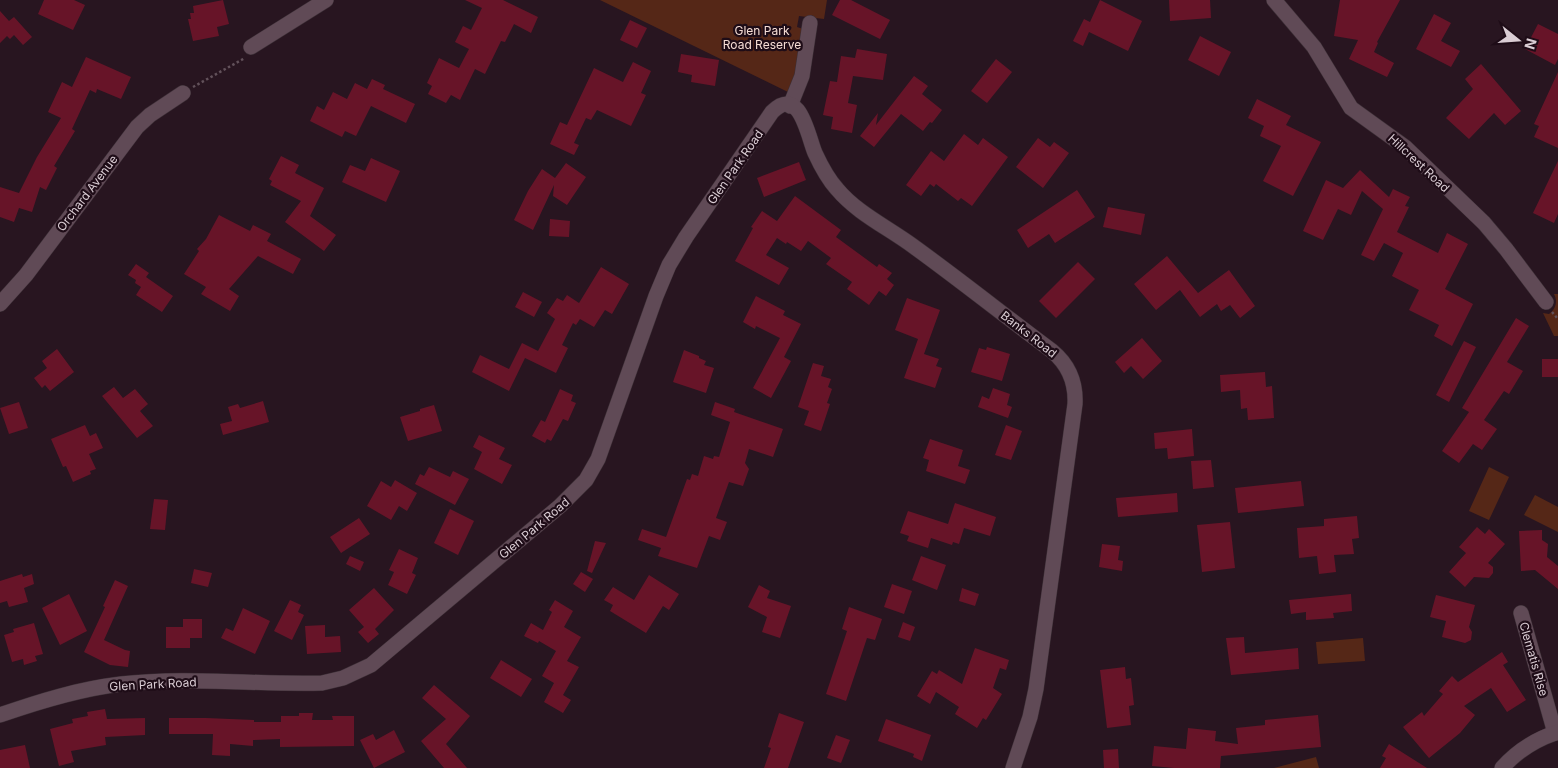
<svg xmlns="http://www.w3.org/2000/svg" width="1558" height="768" font-family="Inter,sans-serif">
<rect width="100%" height="100%" fill="#281520"/>
<g fill="#552717">
<polygon points="600,0 827,0 824,19 799,16 797,27 803,29 798,74 788,92"/>
<path d="M1554,294h4v42h-4l-11,-23 6,1c7,-5 9,-13 5,-20z"/>
<polygon points="1489,467 1509,477 1489,520 1469,511"/>
<polygon points="1535,495 1558,507 1558,532 1524,515"/>
<polygon points="1363,638 1365,661 1318,664 1316,642"/>
<polygon points="1316,757 1319,768 1274,768"/>
</g>
<g fill="#671428">
<polygon points="44,0 74,0 85,5 73,30 38,14"/>
<polygon points="223,0 229,24 217,27 219,36 193,41 188,19 191,19 190,13 194,13 193,6"/>
<polygon points="465,0 503,0 538,17 531,33 514,24 505,42 501,41 485,74 475,69 460,100 451,95 446,103 428,94 432,86 427,83 439,58 459,68 469,49 455,42 463,26 471,30 482,8"/>
<polygon points="840,0 851,0 890,20 880,39 832,15"/>
<polygon points="1100,0 1142,21 1128,51 1089,32 1083,46 1073,41 1084,19 1090,22"/>
<polygon points="1169,0 1210,0 1211,18 1170,21"/>
<polygon points="1340,0 1400,0 1377,42 1378,43 1374,52 1394,63 1387,77 1349,59 1358,40 1334,36"/>
<polygon points="0,11 9,21 14,17 32,37 23,45 14,35 10,39 7,36 0,43"/>
<polygon points="1434,14 1451,23 1441,41 1460,51 1451,67 1416,49"/>
<polygon points="630,20 647,28 637,48 620,40"/>
<polygon points="1538,24 1558,34 1558,59 1555,65 1525,49"/>
<polygon points="1200,36 1231,52 1219,76 1188,60"/>
<polygon points="857,49 887,54 883,80 853,76 848,103 857,105 852,133 831,129 833,117 823,115 830,81 837,82 841,56 855,58"/>
<polygon points="681,54 719,60 715,86 691,82 692,75 678,72"/>
<polygon points="86,57 131,77 121,99 97,89 96,93 90,90 72,129 75,131 54,166 57,168 46,190 40,187 32,212 19,208 14,222 0,217 0,187 19,193 37,157 61,118 48,112 62,82 72,87"/>
<polygon points="996,59 1012,72 987,103 971,91"/>
<polygon points="633,62 651,71 641,93 646,95 631,126 597,110 591,120 586,118 574,143 579,145 574,155 550,144 560,122 567,125 594,68 623,82"/>
<polygon points="1481,64 1521,111 1505,125 1494,113 1469,139 1446,118 1473,89 1465,79"/>
<polygon points="1558,72 1558,148 1534,137 1539,126 1534,124"/>
<polygon points="914,76 928,86 922,94 942,110 932,123 930,122 923,131 901,114 874,147 860,136 878,113 876,125"/>
<polygon points="372,79 385,85 383,89 415,104 406,123 371,106 356,136 345,131 342,137 310,121 317,106 324,110 333,92 347,99 355,83 367,89"/>
<polygon points="1257,99 1291,116 1286,125 1321,142 1293,196 1263,181 1281,146 1260,136 1264,126 1248,118"/>
<polygon points="964,134 978,145 983,138 1008,157 972,206 961,198 958,201 936,184 934,187 930,184 921,196 906,185 931,151 944,161"/>
<polygon points="1038,138 1050,147 1054,142 1069,153 1043,188 1016,167"/>
<polygon points="281,156 299,165 295,173 324,188 310,216 336,235 324,251 285,222 301,201 270,185 272,181 269,179"/>
<polygon points="371,158 400,171 386,202 342,182 350,165 365,171"/>
<polygon points="1558,161 1558,214 1554,223 1533,213"/>
<polygon points="799,162 806,180 764,197 757,178"/>
<polygon points="566,163 586,177 567,205 553,196 554,185 533,230 514,220 528,191 542,169 555,178"/>
<polygon points="1360,170 1389,197 1393,189 1410,197 1405,206 1409,207 1397,232 1438,253 1447,233 1468,244 1445,289 1473,304 1452,346 1434,336 1439,325 1409,310 1419,290 1392,276 1403,253 1384,243 1374,261 1361,255 1383,209 1362,191 1351,215 1338,209 1323,240 1303,231 1326,180 1343,188"/>
<polygon points="1077,190 1095,217 1055,243 1049,234 1028,248 1017,230"/>
<polygon points="795,196 841,230 836,237 877,267 879,264 892,273 887,279 894,285 886,296 879,291 869,305 847,289 852,282 826,264 831,258 808,241 801,251 787,242 786,244 777,238 766,255 789,268 779,285 735,261 753,228 751,227 762,211 777,221"/>
<polygon points="1108,207 1145,214 1141,235 1103,227"/>
<polygon points="219,215 250,231 253,225 271,234 267,241 301,259 293,274 258,256 229,289 239,296 230,311 201,294 206,287 184,274 199,251 197,249 206,239"/>
<polygon points="550,219 570,221 569,237 549,236"/>
<polygon points="1167,256 1198,293 1229,270 1255,306 1240,318 1230,305 1221,311 1217,304 1200,317 1180,290 1156,310 1134,284"/>
<polygon points="1078,262 1095,279 1056,318 1039,301"/>
<polygon points="136,264 149,273 146,277 173,296 162,312 136,295 141,287 135,283 136,280 128,275"/>
<polygon points="601,267 629,284 612,314 605,310 594,327 580,319 576,325 573,323 562,345 568,348 556,373 525,358 509,391 472,372 480,355 509,369 522,343 538,351 555,319 547,313 557,298 563,301 567,295 579,303"/>
<polygon points="523,292 542,302 534,317 515,307"/>
<polygon points="756,296 785,311 783,315 801,324 784,357 791,361 771,398 753,388 780,338 756,326 755,329 743,322"/>
<polygon points="907,298 940,310 924,354 939,359 936,366 942,368 935,388 904,378 918,339 895,330"/>
<polygon points="1516,318 1529,326 1507,362 1523,371 1509,394 1504,391 1484,420 1497,429 1482,450 1473,444 1459,463 1442,451 1469,412 1462,408"/>
<polygon points="1142,338 1162,361 1143,379 1131,366 1124,373 1115,362"/>
<polygon points="1464,341 1476,347 1449,402 1436,395"/>
<polygon points="987,347 1010,354 1002,381 971,372 979,348 986,350"/>
<polygon points="57,349 74,372 50,391 45,385 42,388 34,378 47,368 42,361"/>
<polygon points="684,350 699,356 699,358 706,361 704,365 714,368 706,393 673,382"/>
<rect x="1542" y="359" width="16" height="18"/>
<polygon points="813,363 824,366 821,376 831,379 828,387 832,389 827,403 830,404 821,431 804,425 809,411 798,407"/>
<polygon points="1265,372 1266,387 1272,386 1274,418 1248,420 1247,408 1241,409 1240,390 1221,392 1220,375"/>
<polygon points="114,387 123,398 135,389 148,404 140,411 153,426 137,438 102,396"/>
<polygon points="993,388 1010,394 1007,405 1012,407 1008,418 978,407 982,396 989,399"/>
<polygon points="560,389 573,395 571,401 576,403 568,421 563,419 551,441 547,439 545,443 532,436 541,420 545,422"/>
<polygon points="263,401 269,422 223,435 220,424 232,421 228,407 238,404 240,408"/>
<polygon points="19,402 28,428 9,434 0,408"/>
<polygon points="715,402 735,409 734,412 783,429 773,457 749,449 745,463 749,469 743,486 729,482 716,518 727,522 720,540 709,536 697,568 658,556 661,548 638,540 642,529 666,537 687,479 690,480 692,474 698,476 704,456 713,459 714,456 719,457 730,422 711,415"/>
<polygon points="434,405 442,431 408,441 400,417 420,411 420,409"/>
<polygon points="85,425 90,436 96,433 103,448 89,454 96,469 90,471 91,474 73,482 66,466 63,467 51,439"/>
<polygon points="1006,425 1022,431 1011,460 995,455"/>
<polygon points="1192,429 1194,456 1168,459 1167,448 1155,449 1154,433"/>
<polygon points="479,435 505,448 499,459 512,465 502,484 474,469 482,452 473,447"/>
<polygon points="930,439 963,450 958,466 970,470 965,484 926,471 929,460 923,458"/>
<polygon points="1211,460 1214,487 1193,489 1191,461"/>
<polygon points="429,467 450,477 453,471 469,479 455,505 415,484 420,474 424,476"/>
<polygon points="395,480 417,493 407,511 399,506 391,520 367,506 381,481 391,487"/>
<polygon points="1301,481 1304,506 1238,513 1235,488"/>
<polygon points="1177,493 1178,512 1118,517 1116,498"/>
<polygon points="154,499 168,500 165,530 150,529"/>
<polygon points="955,503 996,517 990,536 964,528 959,544 953,542 952,545 931,538 928,548 907,541 909,536 900,533 908,511 948,524"/>
<polygon points="450,509 474,521 458,555 434,543"/>
<polygon points="1357,516 1359,538 1352,539 1354,554 1334,555 1336,572 1319,574 1317,556 1299,558 1297,528 1324,526 1324,519"/>
<polygon points="359,518 370,534 341,553 330,537"/>
<polygon points="1230,522 1235,568 1202,572 1197,525"/>
<polygon points="1477,527 1485,534 1489,529 1505,544 1488,563 1493,567 1493,573 1489,578 1474,577 1465,587 1449,572 1466,553 1459,547"/>
<polygon points="1542,530 1542,540 1548,544 1547,557 1558,566 1558,589 1535,570 1521,571 1519,531"/>
<polygon points="595,541 606,543 592,573 587,571"/>
<polygon points="1102,544 1120,546 1118,560 1123,561 1122,571 1099,567"/>
<polygon points="399,549 418,558 412,573 416,575 407,594 388,585 394,572 389,570"/>
<polygon points="350,556 364,562 360,571 346,564"/>
<polygon points="921,556 946,565 937,590 912,580"/>
<polygon points="194,569 212,573 208,587 191,583"/>
<polygon points="581,572 593,579 585,592 573,584"/>
<polygon points="22,574 23,577 32,574 34,584 24,588 28,602 9,607 7,601 0,603 0,581"/>
<polygon points="649,575 679,594 669,610 663,606 646,633 610,611 613,605 604,600 613,587 634,600"/>
<polygon points="115,580 128,586 104,640 125,650 130,651 128,667 110,665 84,652 105,607 103,606"/>
<polygon points="892,584 912,591 904,614 884,607"/>
<polygon points="759,585 770,591 767,598 791,606 780,638 762,632 767,617 748,607"/>
<polygon points="374,588 394,610 375,629 379,634 368,643 358,632 364,627 349,610"/>
<polygon points="962,588 979,594 975,606 959,601"/>
<polygon points="69,594 87,631 60,645 42,608"/>
<polygon points="1351,594 1352,611 1333,613 1334,618 1306,620 1306,612 1291,614 1289,600"/>
<polygon points="1436,595 1475,605 1469,627 1472,632 1471,640 1465,643 1442,637 1446,621 1430,617"/>
<polygon points="290,600 301,605 298,612 304,615 292,640 274,631"/>
<polygon points="555,600 573,611 564,627 581,637 567,661 579,667 563,695 571,700 563,713 544,702 554,683 542,676 556,651 539,641 538,643 524,636 531,623 543,630 552,612 549,610"/>
<polygon points="849,607 882,619 875,640 867,638 846,701 826,694 847,631 842,629"/>
<polygon points="243,608 270,621 255,654 221,638 226,628 233,631"/>
<polygon points="183,619 202,619 202,638 190,638 190,648 166,648 166,627 183,627"/>
<polygon points="903,622 915,627 910,641 898,637"/>
<polygon points="34,623 43,654 35,656 37,661 24,665 23,659 12,662 4,635 14,632 13,629"/>
<polygon points="325,625 325,637 340,636 341,652 307,654 305,626"/>
<polygon points="1244,637 1245,653 1298,648 1299,669 1231,675 1226,638"/>
<polygon points="975,648 1009,660 1006,670 1000,668 993,688 1002,694 986,720 983,718 977,728 955,714 959,707 936,692 930,704 917,696 932,671 937,674 939,670 962,684"/>
<polygon points="1502,652 1508,662 1503,665 1526,700 1507,712 1491,688 1464,706 1475,715 1460,733 1429,758 1403,727 1422,712 1424,716 1443,694 1439,691 1452,676 1458,682"/>
<polygon points="501,660 532,679 521,697 490,678"/>
<polygon points="1125,667 1126,679 1131,678 1134,705 1129,706 1131,725 1107,728 1100,670"/>
<polygon points="434,685 470,716 446,744 467,768 444,768 421,741 446,719 422,698"/>
<polygon points="105,709 107,719 145,718 145,735 105,737 106,745 71,751 74,762 59,766 50,729 73,723 72,719 88,716 87,712"/>
<polygon points="299,713 313,713 312,720 333,720 332,716 354,716 354,746 280,747 280,739 253,740 253,746 230,744 230,756 212,755 213,734 169,734 169,718 206,718 254,720 254,722 281,722 281,716 299,716"/>
<polygon points="779,713 804,722 788,768 764,768 771,748 768,747"/>
<polygon points="1318,715 1321,747 1221,756 1220,768 1174,768 1152,766 1154,746 1186,749 1188,728 1216,731 1215,741 1238,744 1236,728 1265,725 1265,720"/>
<polygon points="886,719 931,735 922,761 913,757 914,754 878,741"/>
<polygon points="394,730 405,752 374,768 360,740 373,734 376,740"/>
<polygon points="836,735 850,740 841,763 827,758"/>
<polygon points="1389,744 1427,768 1380,768 1386,758 1382,756"/>
<polygon points="25,745 30,768 0,768 0,750"/>
<polygon points="1118,749 1119,768 1104,768 1103,750"/>
</g>
<g fill="none" stroke-linecap="round" stroke-linejoin="round">
<defs>
<g id="minor">
<polyline points="1274,0 1314,47 1351,108 1405,147 1484,223 1506,249 1546,302"/>
<polyline points="251,47 326,0"/>
<polyline points="790,106 802,76 810,23"/>
<polyline points="0,304 26,275 137,127 150,115 183,93"/>
<polyline points="1521,613 1555,733"/>
<path d="M0,715c40,-14 79,-26 121,-31 67,-8 134,1 201,-1l21,-5 28,-13 189,-159 26,-26 12,-21 58,-163 13,-31 17,-28 86,-125c28,-28 36,25 43,41 6,13 12,25 22,36 20,24 50,38 76,57 47,34 92,70 139,105 17,14 24,32 23,53l-39,285 -6,28 -17,51"/>
<path d="M1502,768c16,-18 34,-29 56,-36"/>
</g>
</defs>
<use href="#minor" stroke="#3c2f36" stroke-width="16"/>
<g stroke="#62515a" stroke-width="2.5" stroke-dasharray="2.5 2.5" stroke-linecap="butt">
<polyline points="193,87 245,58"/>
<polyline points="1552,312 1558,319"/>
</g>
<use href="#minor" stroke="#604a56" stroke-width="15"/>
</g>
<g text-anchor="middle" dominant-baseline="central" stroke-width="4.5" stroke-linejoin="round" paint-order="stroke">
<g font-size="12" fill="#f6ddd5" stroke="#1e0c17">
<text x="762" y="30">Glen Park<tspan x="762" dy="14">Road Reserve</tspan></text>
</g>
<g font-size="12" fill="#dacdd4" stroke="#1e0c17">
<text transform="translate(1419 163) rotate(43)">Hillcrest Road</text>
<text transform="translate(735 167) rotate(-55)">Glen Park Road</text>
<text transform="translate(87 193) rotate(-53)">Orchard Avenue</text>
<text transform="translate(1029 334) rotate(38)">Banks Road</text>
<text transform="translate(534 528) rotate(-40)">Glen Park Road</text>
<text transform="translate(1534 659) rotate(74)">Clematis Rise</text>
<text transform="translate(153 684) rotate(-3)">Glen Park Road</text>
</g>
</g>
<g transform="translate(1518 40) rotate(107)" stroke="#1e0c17" stroke-width="4" paint-order="stroke">
<path d="M0-4L9 19L0 12L-9 19Z" fill="#dacdd4"/>
<text y="-8" font-size="14" font-weight="bold" text-anchor="middle" fill="#dacdd4">N</text>
</g>
</svg>
